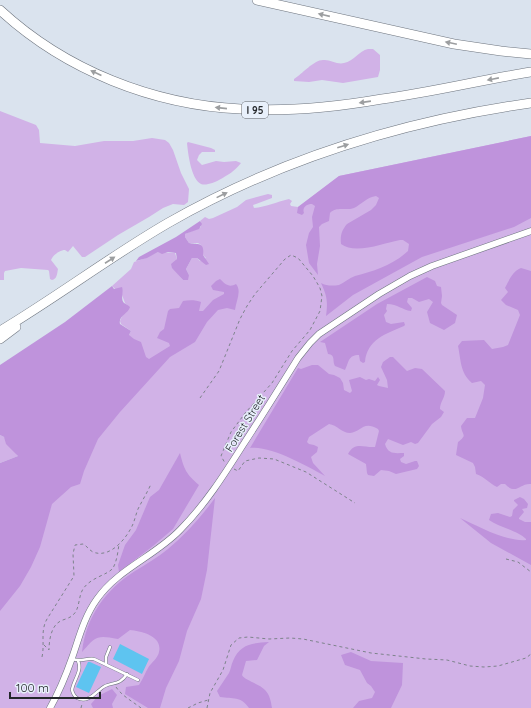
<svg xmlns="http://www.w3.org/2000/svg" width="531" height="708" font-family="Quicksand,sans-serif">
<rect width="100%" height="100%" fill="#dae3ee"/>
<g fill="#d1b2e7">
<path d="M368,49h5l7,6v15l-2,7 -35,6 -21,-3 -13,2 -15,-1v-2c8,-5 20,-19 29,-19 7,-1 14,5 21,3 10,-2 15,-12 24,-14z"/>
<path d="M0,111l36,14 3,5 1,13 35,3 29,-5h29l19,-3 13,2 4,3 4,7 8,23 8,16 -1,13 -4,3 -11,-1 -10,4 -14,9 -31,18 -33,22h-3l-9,-11 -5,6 -3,-2c-5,0 -12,5 -14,10l7,9c-1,5 -1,10 -6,11l-2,-1 -1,-8 -1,-1 -27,-2 -16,3 -1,2v7h-4z"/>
<path d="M531,136v572h-531v-174l129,-199 2,-4 -10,-7 -1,-3 7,-16 -2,-2 -3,-8 -10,-9 19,-17 3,-7 9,-3 15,-7 15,1h2l2,6 -2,3 2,11 6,7 6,-5 -3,-6 6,-11h5l3,3 6,-3 -3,-3 -2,-10 -3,-2h-9l-4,-6v-3l16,-7v-5l-1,-1 5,-4 4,2 4,-1 24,-11 9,-7 22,-6 4,1v3l-19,7 1,3c12,-1 22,-6 35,-9l3,2 -2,3 1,2 7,1 41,-31z"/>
<path d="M188,142l23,6 4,2v2h-13l-3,3 -2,5 5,5 14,-4 8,1 12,-1 5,2c-6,8 -13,12 -22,17 -4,2 -13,6 -18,4 -10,-5 -13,-31 -14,-41z"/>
<polygon points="0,435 4,437 18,456 0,463"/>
</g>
<g fill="#bf93dc">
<path d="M531,136v82l-17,9 -92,30 -69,38 -27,21c2,-15 1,-20 -5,-33 5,3 12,3 18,2 5,-2 10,-7 16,-9 19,-5 38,-11 53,-25l1,-7 -6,-4h-3c-16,3 -45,15 -59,4 -1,-9 1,-14 6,-20l24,-14 5,-5 3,-7 -3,-2c-9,1 -14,8 -22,12 -8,3 -18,-2 -24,5l-1,8 -7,3 -3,3 1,19 -3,18 1,11 -9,-12 -3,-18 3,-12 4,-6 -1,-10 3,-11 -3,-2c-6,0 -10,4 -8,9l-2,2 -5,-2 1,-6 41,-31z"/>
<path d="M200,221l2,3 -3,5 -14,5v3l4,6c8,2 16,-2 14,12l6,9 -3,1 -9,-7h-5l-6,11 3,6 -1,5h-5l-11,-12 -1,-4 6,-5 -1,-6 -8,-1 -6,2 -4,-2 -11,6 -11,3 3,-4 37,-20z"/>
<path d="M521,268l10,3v213c-12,-1 -14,12 -26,0h-4l-4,3c-8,-4 -12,-10 -21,-13l-1,-7 -2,-4 -17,-8 2,-13c10,-8 4,-6 3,-16l6,-8h8l8,-20 2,-13 -4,-4 -9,2c-12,-10 -11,-23 -14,-37l4,-5 22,-1 8,9 11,-2 5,-2 12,-30 -2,-5 -12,-5 -5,-5 7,-8 -3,-4c4,-8 8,-17 16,-20z"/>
<path d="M427,277l8,4 2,5 4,1 1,9 -1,7 1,2 15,10 -2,8 -11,7 -14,-7 -3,-11 6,-10 -4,-3 -10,3 -7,-4h-4l-1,4 5,6 -1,3c-9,-1 -13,-7 -24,-7l-1,5 1,2 -3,4 2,7 5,2 13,-2 1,3 -1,1c-19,8 -37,14 -39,36l-2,1 -3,-2 -1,-6c-11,0 -10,7 -14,15l-10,-4c-3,-5 1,-11 -7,-12l-3,-11 -5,-1 57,-38z"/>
<path d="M220,279c5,5 9,9 16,5 6,7 0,17 -1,26l-8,-2 -9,2 -11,12 -12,20 -25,15 -50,55 -22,27 -14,32 -4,13 -9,3 -19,17 -12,43 -9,20 -11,19 -20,25v-148l18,-7 -12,-12 -2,-7 -4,-2v-70l65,-43 47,-36 2,3 8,-2c2,5 -2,12 2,16 2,1 4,2 6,4 -2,7 -12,9 -10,17l11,7 -2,4 5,4 7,3 5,15 3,2 21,-13 -1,-3 -12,-5 3,-6 4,-3 4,-18 2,-2 9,-1 4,-7c6,-1 13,-1 18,1l-2,9h4l10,-11 11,-6v-2l-11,-2 -2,-4 5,-5z"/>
<path d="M390,357h3l14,14 8,-3 7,1 23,22c0,7 -5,11 -5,18l4,3 -3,5 -9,7 -14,19 -3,1 -4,-2 -8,3 -15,-6 -3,5c3,11 11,9 19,9v3l-4,3 1,3 5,2 9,-3h2l2,5 -2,3 -21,5 -7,-3 -8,-1 -7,6 -6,-1 -1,-2 -1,-9 -18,-10c7,-13 16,-6 27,-7l4,-16 -1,-2c-15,-9 -17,3 -28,4 -8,0 -13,-8 -21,-9l-20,13 -2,5 2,2 5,1 4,2 -1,5 -6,5 2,6 12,13c-19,-10 -53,-30 -75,-28l48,-80 3,1 11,-4h6l11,9 5,1 6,3 3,5 1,7 6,3 2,-2 -3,-11 11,-3 6,3 3,-1 6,2 3,-4 2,3 -3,5 2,1 9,2 -1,-8 -6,-13 2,-5z"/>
<path d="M180,453c4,16 6,21 19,32l-26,44 -20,17 -34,26 -1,-7 7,-20 11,-15 14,-33 9,-7z"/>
<path d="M520,497l4,2 4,5 -1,4 -5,1 2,3 -5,6v1l6,3h6v43l-40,-22 -31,-25c18,8 46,24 66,22v-1c-8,-8 -27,-12 -37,-19l2,-6 7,-1 12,4 2,-1 1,-6 5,-5 -4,-4v-1z"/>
<path d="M215,498l-8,72 -6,29 -14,32 -8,30 -13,27 -6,20h-12l-23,-14 1,-7 13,-2c4,-6 6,-12 9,-17 3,-5 10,-10 11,-16 4,-16 -18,-21 -29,-22l-12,9c-21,-4 -22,-3 -36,13 4,-35 23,-62 53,-81 11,-7 22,-13 33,-22 18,-15 33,-32 47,-51z"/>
<path d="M269,642l-5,4 -7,14 -11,1 -4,14c2,5 18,9 23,15 5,5 6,12 7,18h-23c-8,-12 -16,-9 -29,-11l-3,-6c4,-6 8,-12 12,-18 2,-4 2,-8 4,-12 7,-17 19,-18 36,-19z"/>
<polygon points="351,652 371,661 403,663 402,685 391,708 353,708 359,701 372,698 375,692 371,686 367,683 360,670 345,665 341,655"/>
<polygon points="112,689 117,695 112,704 113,708 93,708 91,704 98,696"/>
</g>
<g fill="#5ec4f0">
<polygon points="120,644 149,659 142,674 113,659"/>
<polygon points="88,662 90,662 101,667 89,693 76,687"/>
</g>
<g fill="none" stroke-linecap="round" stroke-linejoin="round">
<defs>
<g id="service">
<path d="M72,659c9,3 14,-1 22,0l44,21"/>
<path d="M78,661c5,9 -5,20 -6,29 1,4 2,6 5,8 12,6 19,-7 28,-12 9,-4 15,-1 22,-12"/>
<polyline points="106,664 106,657 110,647"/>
</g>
<path id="tertiary" d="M50,708c9,-16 16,-33 22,-50 7,-20 12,-41 25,-59 21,-30 58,-43 83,-69 25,-25 44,-55 63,-85 19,-29 37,-58 55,-87l12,-15 9,-9 60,-40 31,-18 22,-10 99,-35"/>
<g id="motorway">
<polyline points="257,0 454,44 501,51 531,54"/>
<path d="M0,10c65,60 153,95 241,99 47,3 95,-2 141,-10 50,-7 99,-19 149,-27"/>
<path d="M0,331c57,-34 111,-75 168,-108 112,-64 236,-102 363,-120"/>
<polyline points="0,339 16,327"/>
</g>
</defs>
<use href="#service" stroke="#6d747e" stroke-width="3.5"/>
<use href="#tertiary" stroke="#6d747e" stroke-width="7"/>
<use href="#motorway" stroke="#6d747e" stroke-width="10"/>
<g stroke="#7d838b" stroke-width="1" stroke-dasharray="3 3" stroke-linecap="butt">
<polyline points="200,398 219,371 240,319 247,306 255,294 285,259 291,255 298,258 313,276 320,288 322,296 320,311 310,330 292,351 272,383 246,412 231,432 221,456 225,463"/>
<polyline points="234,469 238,471 245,461 259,458 274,459 306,472 355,503"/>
<polyline points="506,559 518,562 531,572"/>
<path d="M44,645l5,5c0,-9 2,-23 10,-28 4,-3 10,-3 14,-7 7,-6 5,-18 10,-26 8,-12 25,-14 30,-21 4,-7 5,-17 6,-24"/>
<path d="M42,657c3,-13 -2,-26 5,-38l27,-43 -1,-22 2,-9 8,-1c4,2 6,6 10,8 17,7 34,-14 40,-28 2,-5 3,-10 5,-15 4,-8 9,-16 13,-25"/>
<path d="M116,687c6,9 16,14 25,21"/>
<polyline points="81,708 82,704"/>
<polyline points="188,708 198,703 208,700"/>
<polyline points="207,708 210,693 223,670 231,645 239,638 248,637 269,639 290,638 303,639 371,653 426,659 447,660 470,666 484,667 498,666 526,658 531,654"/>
</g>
<use href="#service" stroke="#fff" stroke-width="2.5"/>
<use href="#tertiary" stroke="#fff" stroke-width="6"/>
<use href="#motorway" stroke="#fff" stroke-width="9"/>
</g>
<defs><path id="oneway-solid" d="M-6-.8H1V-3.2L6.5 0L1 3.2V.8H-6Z"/></defs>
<g fill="#9c9ea0">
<use href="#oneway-solid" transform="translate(324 15) rotate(-167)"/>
<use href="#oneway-solid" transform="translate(451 43) rotate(-168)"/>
<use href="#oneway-solid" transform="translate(96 73) rotate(-155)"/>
<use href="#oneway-solid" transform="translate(493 79) rotate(169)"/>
<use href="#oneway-solid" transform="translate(365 102) rotate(172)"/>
<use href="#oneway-solid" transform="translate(221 108) rotate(-174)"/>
<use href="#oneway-solid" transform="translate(343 146) rotate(-17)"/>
<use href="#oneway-solid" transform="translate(222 195) rotate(-26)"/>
<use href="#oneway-solid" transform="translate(110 260) rotate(-33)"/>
</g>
<g text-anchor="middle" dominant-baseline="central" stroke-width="3" stroke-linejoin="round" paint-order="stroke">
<rect fill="#e8f0fb" stroke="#5f6369" stroke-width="1" x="242" y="102" width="26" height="16" rx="3"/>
<g font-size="10" font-weight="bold" fill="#24272b">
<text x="255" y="110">I 95</text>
</g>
<g font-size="11" fill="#24272b" stroke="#e8f0fb">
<text transform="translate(245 423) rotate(-58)">Forest Street</text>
</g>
</g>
<path d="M10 692v6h90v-6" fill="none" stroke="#24272b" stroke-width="2"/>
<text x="16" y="692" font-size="12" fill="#24272b" stroke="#e8f0fb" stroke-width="3" paint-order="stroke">100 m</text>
</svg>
